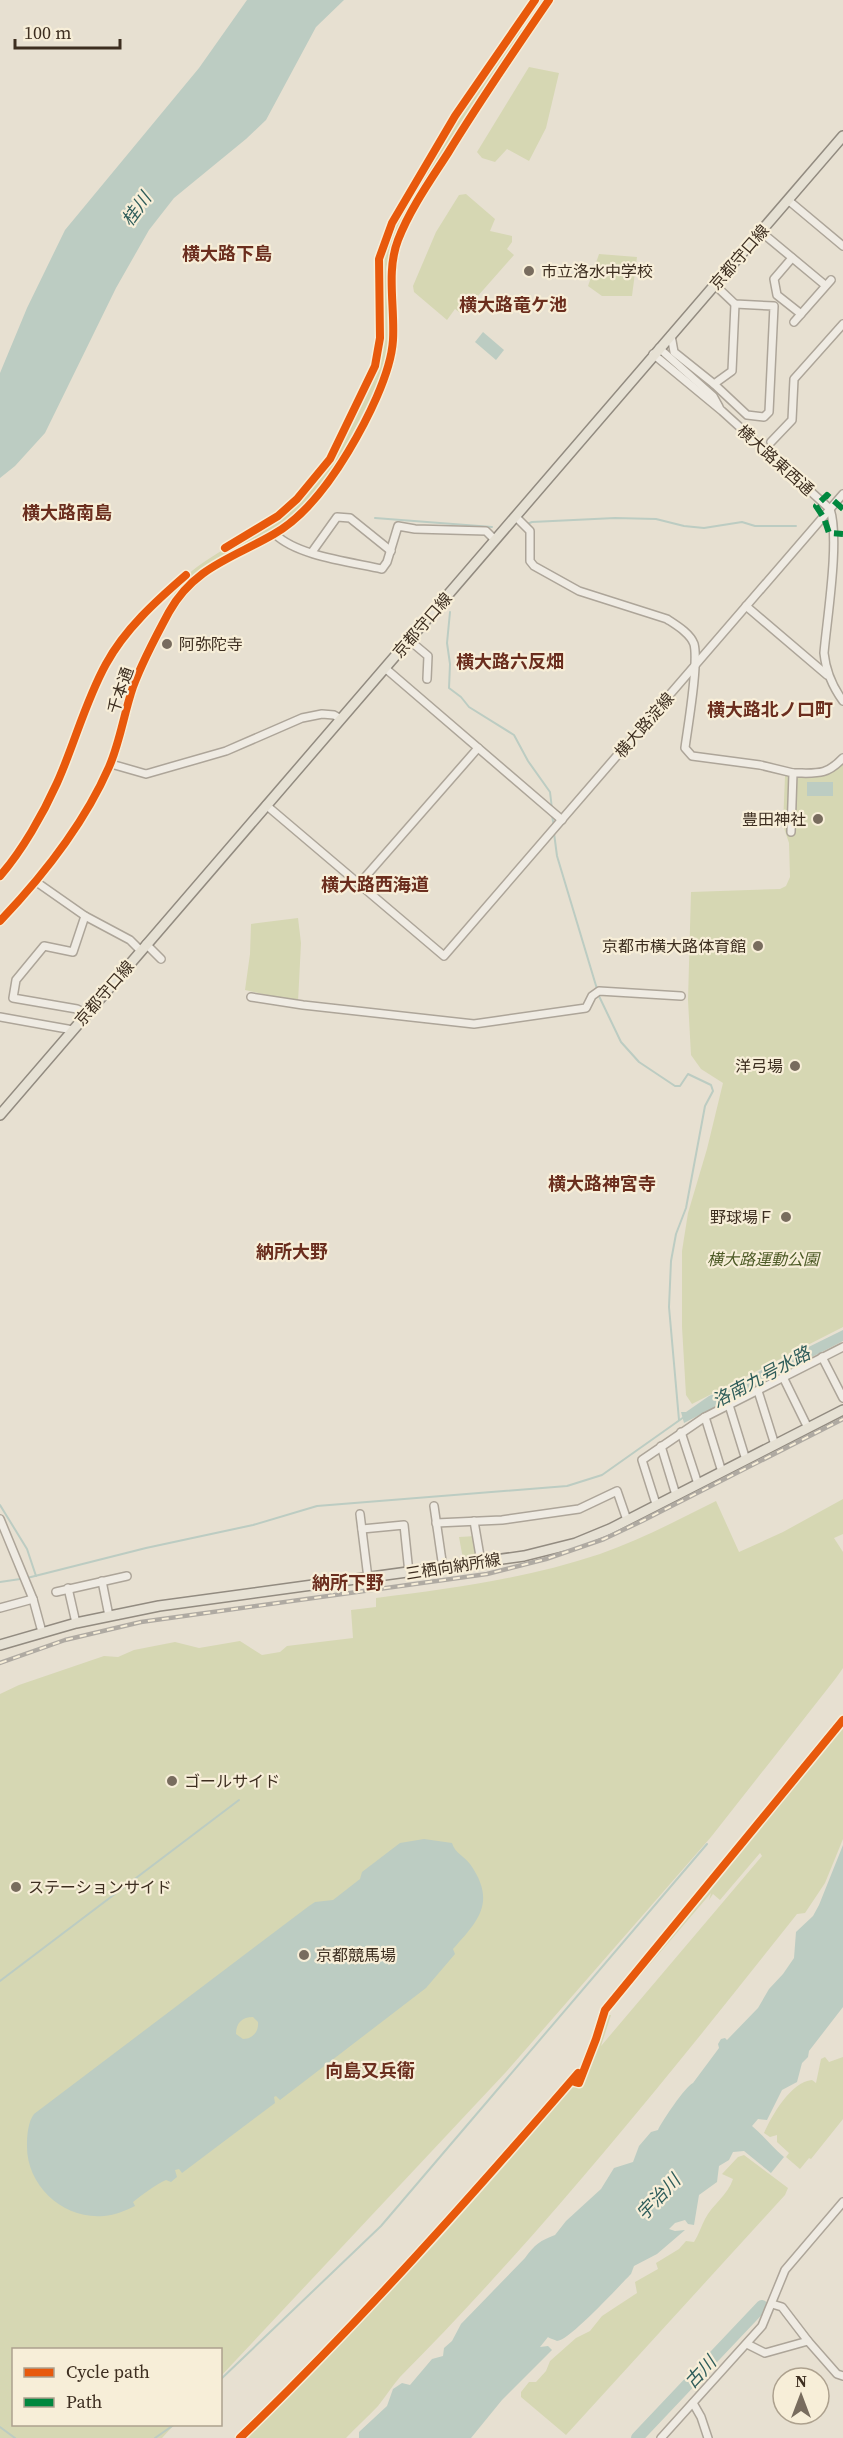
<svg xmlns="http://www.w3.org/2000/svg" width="843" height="2438" font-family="'Source Serif 4','Noto Sans JP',serif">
<rect width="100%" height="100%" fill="#e7e0d1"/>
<g fill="#d6d7b3" fill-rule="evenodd">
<path d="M521,30h3l-79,117 -48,86 -11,35 2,79 -5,27 -43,84 -15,23 -33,38 -87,49 -31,29c0,-28 84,-64 106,-80 22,-16 43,-41 56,-65 17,-30 45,-79 47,-112 3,-28 -7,-59 0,-86 8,-28 24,-53 38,-77 28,-47 59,-92 90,-137z"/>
<polygon points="529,67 559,73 546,128 529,161 507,149 495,162 482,158 477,152"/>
<polygon points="466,194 495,219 490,231 512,236 512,242 507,249 514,255 462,314 455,309 447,320 414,292 413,286 436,232 459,195"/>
<polygon points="599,254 637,257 632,296 602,296 588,286"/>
<polygon points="843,762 843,1327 692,1404 686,1395 682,1327 682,1251 688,1213 707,1149 723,1083 701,1069 691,1055 688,1000 691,892 780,889 786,886 790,877 789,843 783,825 785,776 832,773"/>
<polygon points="298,918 301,943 298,1002 245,990 250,954 251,924"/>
<path d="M843,1499v35l-9,4 9,14v116l-7,10 -125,159 -205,235 -285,304 -1,-26h-206v74l160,1 -12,13h-162v-744l19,-9 85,-29 14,1 16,-7 41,-8 24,6 41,-7 22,14 18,-3 7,-6 66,-8 -2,-28 25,-3v-9c75,-9 152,-20 224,-44 40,-14 78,-34 116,-53l23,51 44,-20z"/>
<polygon points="476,1536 479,1557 463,1559 459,1537"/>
<path d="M843,1720v119l-18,44 -20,30 -8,1c-126,159 -253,318 -397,463 -8,9 -14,19 -22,29 -10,11 -22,21 -32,32h-106l134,-137 204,-228 1,10 26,-73zM760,1853l2,3 -161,190 10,-31h-2v-3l102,-119 -2,7 4,-6 7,6z"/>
<path d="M825,2057l4,5 14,-5v62l-32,40 -2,-1 -9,11 -14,-12 3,-4 -12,-11v-7l-7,2 -6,-4c8,-18 27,-51 48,-53l4,3 5,-24z"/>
<path d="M744,2155l44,33 -3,7 -219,240 -45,-38v-5l8,-10h7l10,-11 4,-10 26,-23 14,-7 12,-15 35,-23 -2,-11 23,-13 -2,-6 23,-14 7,-8 8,1c5,-8 7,-15 11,-23 7,-14 23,-24 28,-40l-11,-5 16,-17z"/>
</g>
<g fill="#bcccc2" fill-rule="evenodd">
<polygon points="247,0 344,0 316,27 266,120 246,139 174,198 149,230 116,288 45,433 15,466 0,478 0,373 27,308 65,230 199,68"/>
<polygon points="483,332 504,350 496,360 475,342"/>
<rect x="807" y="782" width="26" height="14"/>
<polygon points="843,1330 843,1341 684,1423 681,1412 686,1412 709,1396"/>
<path d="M424,1839l28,4c3,10 12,13 18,21 27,38 8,57 -17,85l2,5 -29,34 -146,112 -4,-4 -2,1 1,6 -93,70 -3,-4 -4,1 2,7 -6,5 -5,-2c-11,5 -24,15 -33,22l2,4c-10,5 -20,9 -31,10 -40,4 -78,-30 -77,-71 0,-10 1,-23 7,-31l275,-208 6,-4 18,-2 27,-21 2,-7 38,-29zM253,2017l5,5c1,9 -5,17 -15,17l-7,-5c0,-11 6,-17 17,-17z"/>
<path d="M843,1845v162l-34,44 -1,6 -6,6 -5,19 -15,8 -15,30 -9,-1 -6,7c11,9 20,21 32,31l-13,16 -27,-22 -11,1 -4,8 -10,6 -2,16 -18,13 -5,30 -6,-1 -3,-4 -10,3 -6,6 6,2 10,-1 -28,24 -23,12 -3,8c-11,11 -62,67 -74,67 -2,-1 -8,-3 -9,-4l-8,10 8,-1 4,4 -50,50 -31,38h-112v-6l28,-26 6,-17 9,-6 8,2 22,-26 11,-3 1,-8 8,-7 9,-17 64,-66c9,-13 16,-18 30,-23l11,-14 35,-32 13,-21 19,-6 6,-16 12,-14 7,-2c4,-9 27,-43 35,-47l26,-35 -1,-4 3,-5 4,-1 2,2 31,-32 11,-19 14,-15 11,-16 2,-26 17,-16 6,-11z"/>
</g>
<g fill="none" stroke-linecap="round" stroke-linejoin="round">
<g stroke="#bcccc2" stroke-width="2">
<polyline points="375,518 492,527"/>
<polyline points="527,524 532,522 615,518 656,519 684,526 704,528 742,522 755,526 796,526"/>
<polyline points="450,612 447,643 450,664 449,688 461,697 469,707 514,735 528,761 550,792 552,809"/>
<polyline points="552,815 554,827"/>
<polyline points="554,833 557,856 597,989"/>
<polyline points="598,994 621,1042 639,1062 675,1086 680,1086 688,1074 711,1085 713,1091 705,1106 686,1208 676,1234 671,1261 669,1307 679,1420"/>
<polyline points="0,1505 27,1549 36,1576"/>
<polyline points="0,1582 27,1578 146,1548 253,1525 317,1506 567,1486 602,1475 684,1417"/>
<polyline points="0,1981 239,1800"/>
<polyline points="220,2380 381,2226 707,1844"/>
<polyline points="0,2427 15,2438"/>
<polyline points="155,2438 175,2424"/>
</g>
<polyline stroke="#bcccc2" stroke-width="12" points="637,2438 762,2306"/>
<defs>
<g id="minor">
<polyline points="788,200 843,246"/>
<polyline points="760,231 825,285"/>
<polyline points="792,258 774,279 777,295 801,314"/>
<polyline points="794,322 831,280"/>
<polyline points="671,335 674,352 714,384 732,371 735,304"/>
<polyline points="659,348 713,396 719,407"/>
<path d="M653,354l69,57 108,98c10,30 -3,109 -6,144 2,19 8,33 19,48"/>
<polyline points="714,384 747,415 764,417 769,412 774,306 735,304 715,285"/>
<polyline points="771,442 792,420 794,379 843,324"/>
<path d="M516,517l14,14v30l4,5 45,25 88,28c9,6 23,14 27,25 5,19 -6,81 -9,104l7,8 68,9 33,8 -2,59"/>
<path d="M275,534c22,22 76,28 107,35l5,-7 11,-36 17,3 71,2 9,9"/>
<polyline points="312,552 337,517 350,518 391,551"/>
<polyline points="746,606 827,675"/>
<polyline points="409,640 428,656 427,679"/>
<polyline points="385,668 562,820"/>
<polyline points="111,764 146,774 226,751 302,718 322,714 334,715 341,719"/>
<path d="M793,773c24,0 33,3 50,-15"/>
<polyline points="266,805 444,956 843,494"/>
<polyline points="35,881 85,916 130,940 141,951"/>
<polyline points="359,884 478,748"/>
<polyline points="85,916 73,952 44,946 16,980 13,998 77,1009 87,1014"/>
<path d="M0,921c43,-45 84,-97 109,-154 11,-25 15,-54 24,-80 9,-25 23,-51 36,-75 25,-45 64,-54 105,-78 30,-17 56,-52 74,-82 18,-30 43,-78 45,-112 2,-33 -7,-69 5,-100 12,-31 32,-59 50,-87 32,-52 66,-102 101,-153"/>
<polyline points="146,944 161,959"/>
<polyline points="251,997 303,1005 474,1024 586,1008 592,996 599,991 681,996"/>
<polyline points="0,1017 73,1030"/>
<polyline points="822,1357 843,1398"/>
<polyline points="783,1377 808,1428"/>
<polyline points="758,1391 775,1445"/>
<polyline points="729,1405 746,1460"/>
<polyline points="705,1417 722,1472"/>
<polyline points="681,1432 698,1484"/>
<polyline points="661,1446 676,1495"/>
<polyline points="656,1504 642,1460 705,1417 843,1347"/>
<polyline points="434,1506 443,1568"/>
<polyline points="360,1514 368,1578"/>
<polyline points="0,1519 33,1599 42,1632"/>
<polyline points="474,1521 481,1562"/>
<polyline points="436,1523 502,1520 579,1509 617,1491 627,1520"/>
<polyline points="362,1529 404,1525 409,1573"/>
<polyline points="102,1581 109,1616"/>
<polyline points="68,1588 76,1623"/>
<polyline points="56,1592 127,1576"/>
<polyline points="0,1608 33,1599"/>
<polyline points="772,2304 782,2307 808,2341"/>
<polyline points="747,2344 765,2353 808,2341 837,2374 843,2376"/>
<polyline points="693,2403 701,2417 708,2438"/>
<path d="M240,2438c119,-115 230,-240 338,-365l-3,9 4,1 17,-44 9,-29 238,-290"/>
<polyline points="661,2438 762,2326 785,2270 843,2202"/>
</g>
<g id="major">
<polyline points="0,1115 843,136"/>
<polyline points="0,1645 76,1623 159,1606 524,1556 576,1543 610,1529 843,1410"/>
</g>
</defs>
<use href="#minor" stroke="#ada599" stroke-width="10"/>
<use href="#major" stroke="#928b80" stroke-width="12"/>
<use href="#minor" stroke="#efebe3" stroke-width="7"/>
<use href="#major" stroke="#e6e1d4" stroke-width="9"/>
<defs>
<polyline id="rail" points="0,1663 65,1640 141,1622 487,1574 546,1559 604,1539 642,1521 843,1419"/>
</defs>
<use href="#rail" stroke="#afaaa2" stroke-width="4.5"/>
<use href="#rail" stroke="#f7eed8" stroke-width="2" stroke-dasharray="7" stroke-linecap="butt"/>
<polyline stroke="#00873e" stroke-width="6" stroke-dasharray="12 6" stroke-linecap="butt" points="843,509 827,495 816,506 824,518 829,533 843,534"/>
<defs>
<g id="cycleway">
<polyline points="225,548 278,516 297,499 330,459 375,366 380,338 379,259 392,223 455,116 535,0"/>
<path d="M0,876c22,-25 43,-62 57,-93 18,-40 28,-81 49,-119 19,-35 50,-63 80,-89"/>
<path d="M0,921c43,-45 84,-97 109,-154 11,-25 15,-54 24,-80 9,-25 23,-51 36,-75 25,-45 64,-54 105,-78 30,-17 56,-52 74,-82 18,-30 43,-78 45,-112 2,-33 -7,-69 5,-100 12,-31 32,-59 50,-87 32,-52 66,-102 101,-153"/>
<path d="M240,2438c119,-115 230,-240 338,-365l-3,9 4,1 17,-44 9,-29 238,-290"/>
</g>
</defs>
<use href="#cycleway" stroke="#f7eed8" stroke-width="11"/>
<use href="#cycleway" stroke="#e8590c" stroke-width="8"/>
</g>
<g fill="#786c5e" stroke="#f7eed8" stroke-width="2">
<circle cx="529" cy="271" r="6"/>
<circle cx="167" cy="644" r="6"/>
<circle cx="818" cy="819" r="6"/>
<circle cx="758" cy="946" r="6"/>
<circle cx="795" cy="1066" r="6"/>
<circle cx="786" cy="1217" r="6"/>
<circle cx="172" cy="1781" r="6"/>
<circle cx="16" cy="1887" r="6"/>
<circle cx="304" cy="1955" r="6"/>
</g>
<g text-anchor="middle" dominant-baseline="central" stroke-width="4.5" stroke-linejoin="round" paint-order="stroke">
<g font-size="16" fill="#3d2e20" stroke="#f7eed8">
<text transform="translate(739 257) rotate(-49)">京都守口線</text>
<text transform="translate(776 460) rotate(42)">横大路東西通</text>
<text transform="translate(422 625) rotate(-49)">京都守口線</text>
<text transform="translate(120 690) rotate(-71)">千本通</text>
<text transform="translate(644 725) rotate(-49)">横大路淀線</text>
<text transform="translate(104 993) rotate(-49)">京都守口線</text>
<text transform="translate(453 1566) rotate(-9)">三栖向納所線</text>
</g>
<g font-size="16" fill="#3d2e20" stroke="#f7eed8" text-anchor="start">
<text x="541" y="271">市立洛水中学校</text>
<text x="179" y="644">阿弥陀寺</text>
<text x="806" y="819" text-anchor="end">豊田神社</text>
<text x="746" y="946" text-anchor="end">京都市横大路体育館</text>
<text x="783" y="1066" text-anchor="end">洋弓場</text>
<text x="774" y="1217" text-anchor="end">野球場Ｆ</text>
<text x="184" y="1781">ゴールサイド</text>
<text x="28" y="1887">ステーションサイド</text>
<text x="316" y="1955">京都競馬場</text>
</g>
<g font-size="16" font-style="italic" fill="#4d5a26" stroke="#f7eed8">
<text x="763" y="1259">横大路運動公園</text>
</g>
<g font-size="18" font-style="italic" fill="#2f5d5a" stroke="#f7eed8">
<text transform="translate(136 209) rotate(-54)">桂川</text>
<text transform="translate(761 1377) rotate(-28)">洛南九号水路</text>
<text transform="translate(658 2197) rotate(-47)">宇治川</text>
<text transform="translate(700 2372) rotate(-47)">古川</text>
</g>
<g font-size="18" font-weight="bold" fill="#6b2e1e" stroke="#f7eed8">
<text x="227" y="253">横大路下島</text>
<text x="513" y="304">横大路竜ケ池</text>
<text x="67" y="512">横大路南島</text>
<text x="510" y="661">横大路六反畑</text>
<text x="770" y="709">横大路北ノ口町</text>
<text x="375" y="884">横大路西海道</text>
<text x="602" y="1183">横大路神宮寺</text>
<text x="292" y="1251">納所大野</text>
<text x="348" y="1582">納所下野</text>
<text x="370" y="2070">向島又兵衛</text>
</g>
</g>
<rect x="12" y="2348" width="210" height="78" fill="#f7eed8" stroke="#ada18e" stroke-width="1.5"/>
<rect x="24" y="2368" width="30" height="9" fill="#e8590c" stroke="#ada18e" stroke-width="1.5"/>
<text x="66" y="2378" font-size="18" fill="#3d2e20">Cycle path</text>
<rect x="24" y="2398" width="30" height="9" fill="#00873e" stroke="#ada18e" stroke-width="1.5"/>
<text x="66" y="2408" font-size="18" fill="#3d2e20">Path</text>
<g transform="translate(801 2396)"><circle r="28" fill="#f7eed8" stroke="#ada18e" stroke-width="1.5"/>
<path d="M0-4.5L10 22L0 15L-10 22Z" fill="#786c5e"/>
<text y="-9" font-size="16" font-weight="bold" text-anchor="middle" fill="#3d2e20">N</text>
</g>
<path d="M15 39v9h105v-9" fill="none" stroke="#3d2e20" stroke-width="3"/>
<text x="24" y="39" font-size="18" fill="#3d2e20" stroke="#f7eed8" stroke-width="4.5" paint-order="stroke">100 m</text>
</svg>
